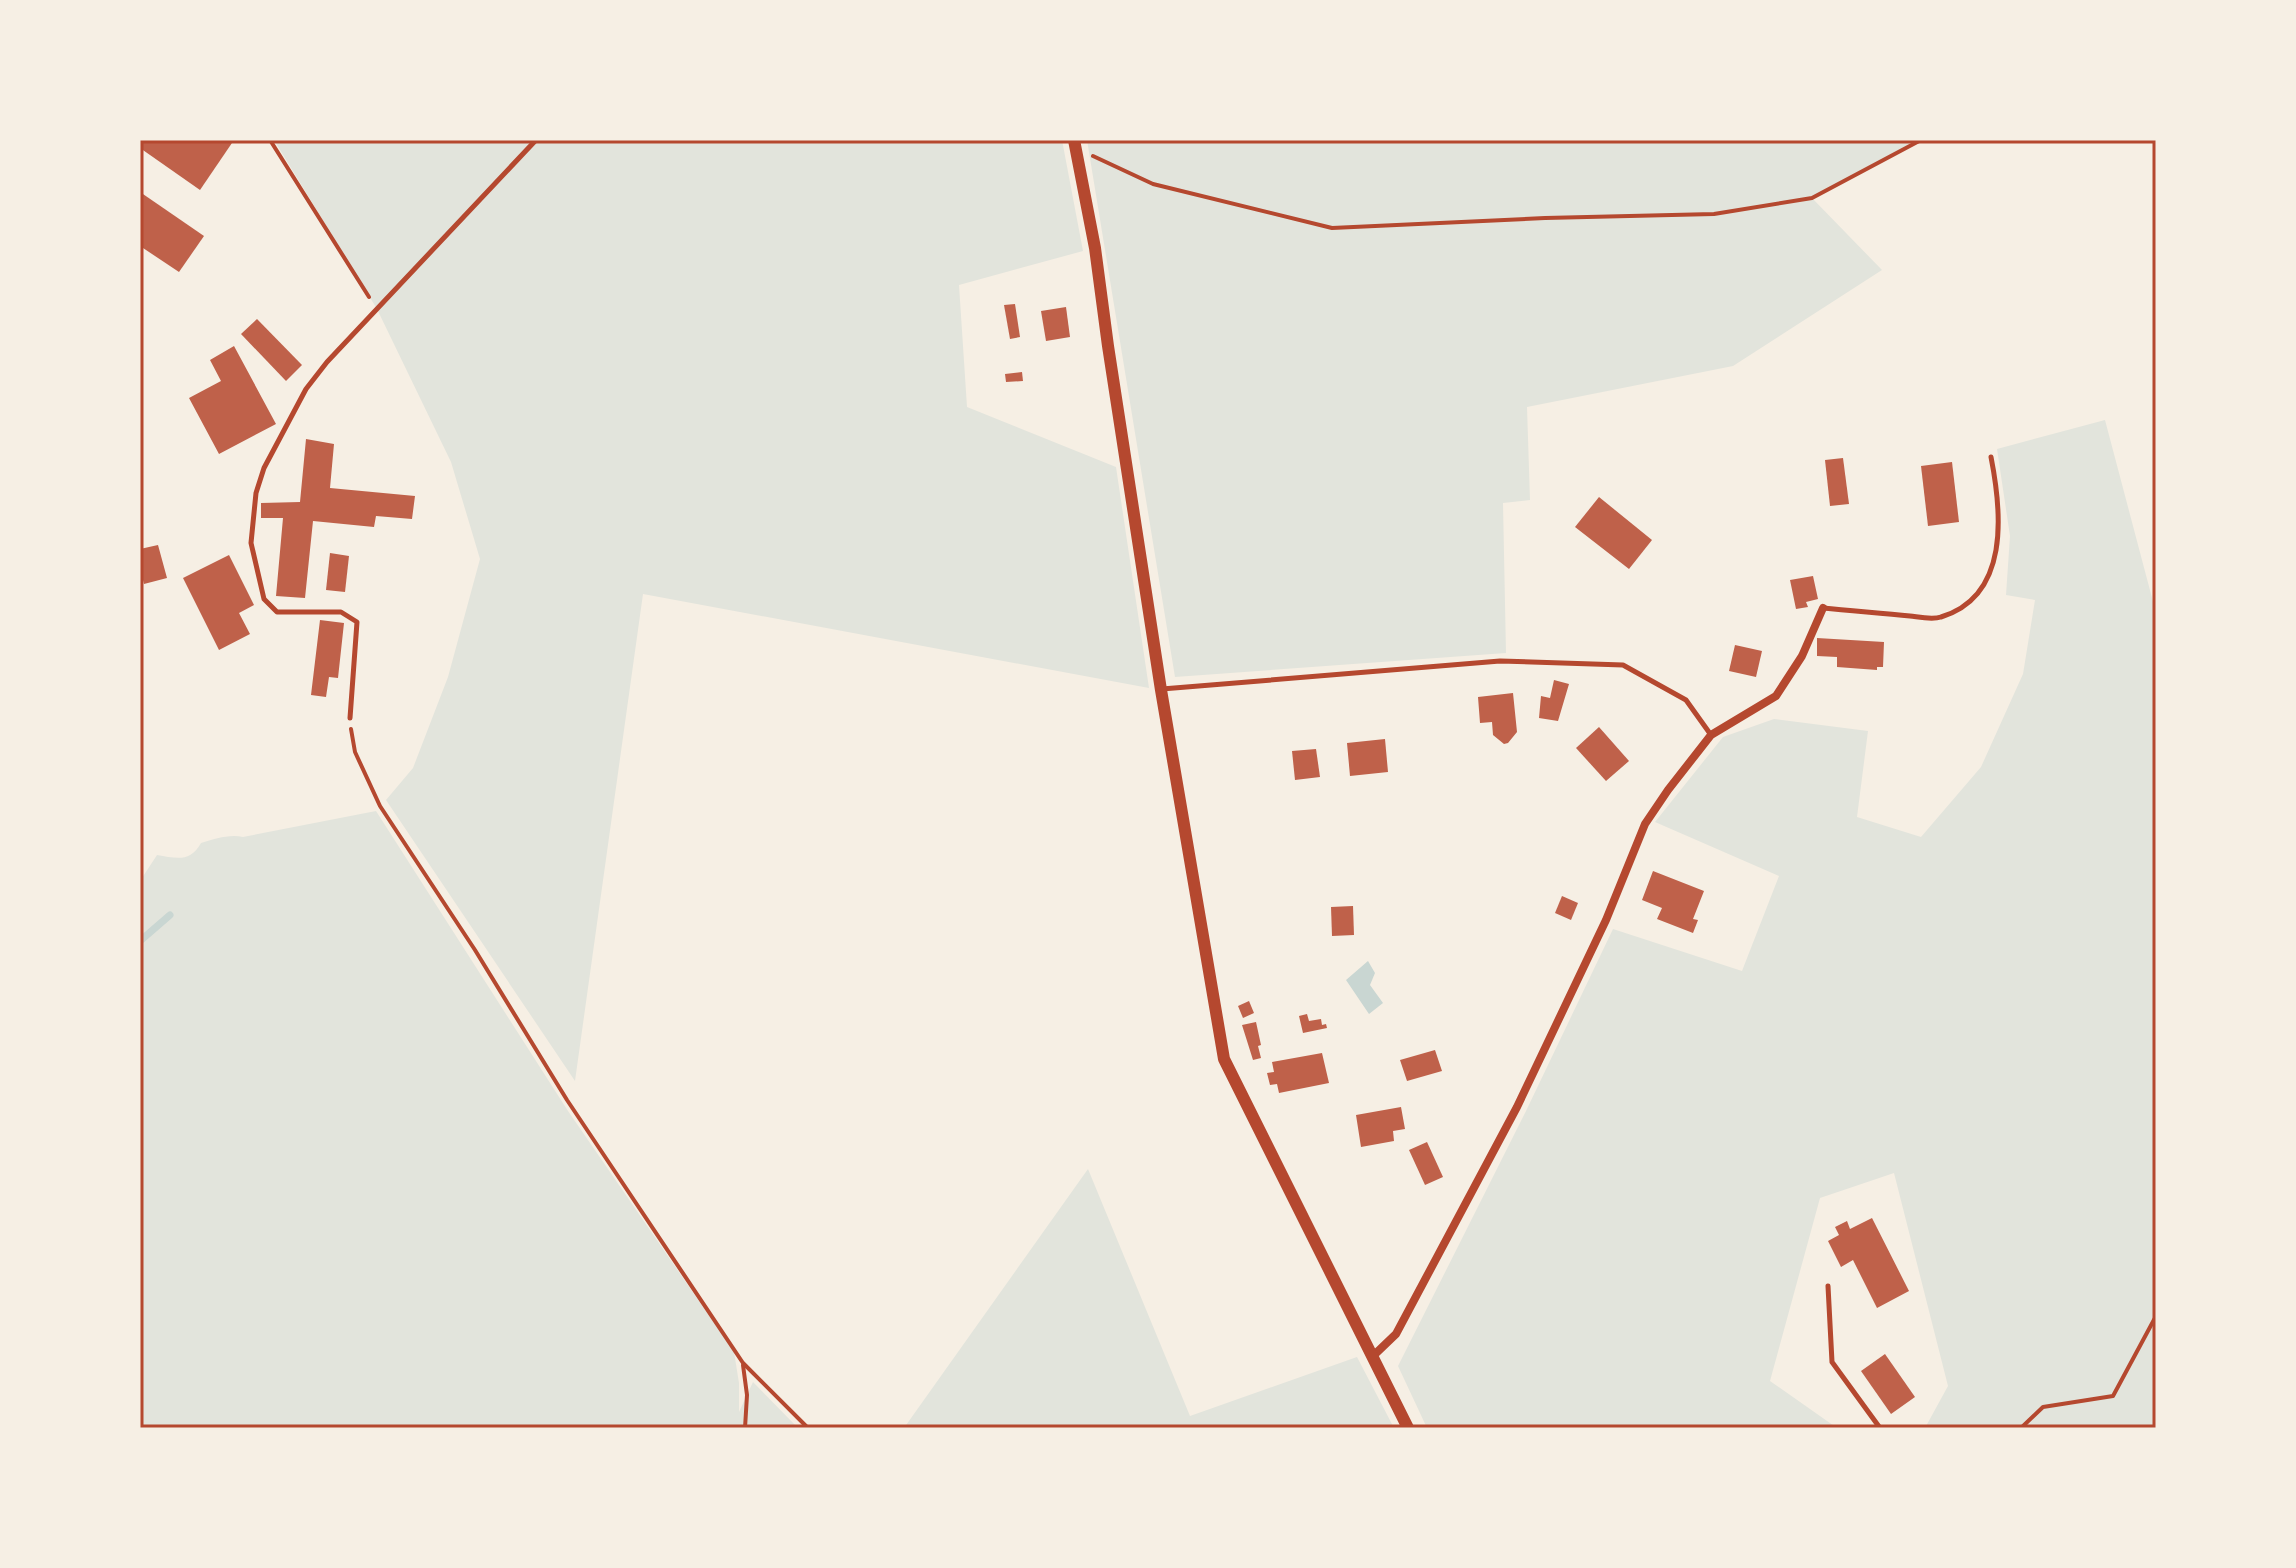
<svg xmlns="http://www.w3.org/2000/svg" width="2296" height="1568" font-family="'Fira Sans Condensed',sans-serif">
<rect width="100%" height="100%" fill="#f6efe4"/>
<g fill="#e2e4dc">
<polygon points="274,140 1062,140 1083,251 959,285 967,407 1116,467 1149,688 643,594 575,1081 386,800 413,768 448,677 480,559 451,462 377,309"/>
<polygon points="1087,140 1921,140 1812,198 1882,270 1733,366 1527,407 1530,500 1503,503 1506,653 1175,677"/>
<polygon points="2105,420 2156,613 2156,1428 1925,1428 1948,1386 1894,1173 1820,1198 1770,1381 1837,1428 1427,1428 1398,1366 1526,1111 1613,929 1742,971 1779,876 1655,822 1723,737 1774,719 1868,731 1857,817 1921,837 1981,767 2023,674 2035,600 2006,595 2010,536 1997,449"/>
<path d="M376,811l192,300 166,241 5,31v29l14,-30 45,46h-658v-547l17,-26c19,3 33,8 44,-12 14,-4 28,-9 42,-6z"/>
<polygon points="1088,1169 1190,1416 1357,1357 1394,1428 904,1428"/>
</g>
<polygon fill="#c9d6d2" points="1368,961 1375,973 1370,985 1383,1003 1369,1014 1346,980"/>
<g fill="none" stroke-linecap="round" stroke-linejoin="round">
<polyline stroke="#c9d6d2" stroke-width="7" points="140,941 170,915"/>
</g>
<g fill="#bf614a">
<polygon points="140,140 234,140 200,190 140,148"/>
<polygon points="140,192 204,236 179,272 140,246"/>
<polygon points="1015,304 1020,337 1010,339 1004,305"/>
<polygon points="1066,307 1070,337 1046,341 1041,311"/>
<polygon points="257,319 302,365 286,381 241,334"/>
<polygon points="234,346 276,424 219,454 189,398 221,381 210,360"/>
<polygon points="1022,372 1023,381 1006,382 1005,374"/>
<polygon points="306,439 334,444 330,488 415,496 412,519 376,516 374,527 313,521 305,598 276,596 283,518 261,518 261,503 300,502"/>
<polygon points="1843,458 1849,504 1830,506 1825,460"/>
<polygon points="1952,462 1959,522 1928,526 1921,466"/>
<polygon points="1599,497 1652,540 1629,569 1575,527"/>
<polygon points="158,545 167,578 144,584 140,568 140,549"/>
<polygon points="330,553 349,556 345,592 326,590"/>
<polygon points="229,555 254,605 239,613 250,634 219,650 183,578"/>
<polygon points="1813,576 1818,599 1806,602 1808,607 1796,609 1790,580"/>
<polygon points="320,620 344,623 338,678 329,677 326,697 311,695"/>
<polygon points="1817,638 1884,642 1883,667 1877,667 1877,670 1837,667 1837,657 1817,656"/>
<polygon points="1735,645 1762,651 1756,677 1729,671"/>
<polygon points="1554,680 1569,684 1558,721 1539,718 1541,696 1550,698"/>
<polygon points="1513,693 1517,732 1508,743 1504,744 1493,735 1492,722 1480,723 1478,697"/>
<polygon points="1599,727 1629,761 1606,781 1576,748"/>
<polygon points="1385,739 1388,772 1350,776 1347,743"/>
<polygon points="1316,749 1320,777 1295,780 1292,751"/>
<polygon points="1653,871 1704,891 1693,919 1698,920 1693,933 1657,919 1662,908 1642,900"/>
<polygon points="1562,896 1578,903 1571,920 1555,913"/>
<polygon points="1353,906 1354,935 1332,936 1331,907"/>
<polygon points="1249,1001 1254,1013 1243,1018 1238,1006"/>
<polygon points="1307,1014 1309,1021 1321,1019 1322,1025 1326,1024 1327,1028 1303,1033 1299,1016"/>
<polygon points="1256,1022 1261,1045 1258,1046 1261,1058 1253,1060 1242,1025"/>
<polygon points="1435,1050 1442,1071 1407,1081 1400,1060"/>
<polygon points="1322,1053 1329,1083 1279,1093 1277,1084 1270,1085 1267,1073 1274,1072 1272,1062"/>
<polygon points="1401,1107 1405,1129 1393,1131 1394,1141 1361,1147 1356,1115"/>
<polygon points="1427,1142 1443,1177 1425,1185 1409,1150"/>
<polygon points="1872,1218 1909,1291 1877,1308 1853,1260 1841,1267 1828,1241 1839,1235 1835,1227 1847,1221 1850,1229"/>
<polygon points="1885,1354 1915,1397 1891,1414 1861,1371"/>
</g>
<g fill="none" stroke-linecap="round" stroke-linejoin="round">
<g stroke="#b5482f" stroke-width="4">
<polyline points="270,140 369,297"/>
<polyline points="1093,156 1153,184 1332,228 1545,218 1714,214 1812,198 1921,140"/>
<polyline points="351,729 355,752 380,806 475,950 567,1100 743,1363 808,1428"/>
<polyline points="743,1365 747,1395 745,1428"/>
<polyline points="2021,1428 2043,1407 2113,1396 2156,1316"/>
</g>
<g stroke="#b5482f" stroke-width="5">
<path d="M1823,608c29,3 58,5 87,8 9,1 22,4 31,1 69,-21 61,-104 50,-160"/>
<polyline points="1162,689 1500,661 1623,665 1686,700 1711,735"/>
<polyline points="350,718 357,622 341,612 277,612 264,599 251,543 256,493 264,468 306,389 327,362 536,140"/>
<polyline points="1828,1286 1832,1362 1880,1428"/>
</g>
<polyline stroke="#b5482f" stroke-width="8" points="1372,1357 1396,1334 1517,1107 1606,920 1645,824 1668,790 1711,735 1776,696 1802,656 1823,608"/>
<polyline stroke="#b5482f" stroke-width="12" points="1074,140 1095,248 1108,346 1161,690 1224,1059 1408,1428"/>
</g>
<rect width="2296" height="1568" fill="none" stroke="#f6efe4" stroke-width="284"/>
<rect x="142" y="142" width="2012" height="1284" fill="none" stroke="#b5482f" stroke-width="3"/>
</svg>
